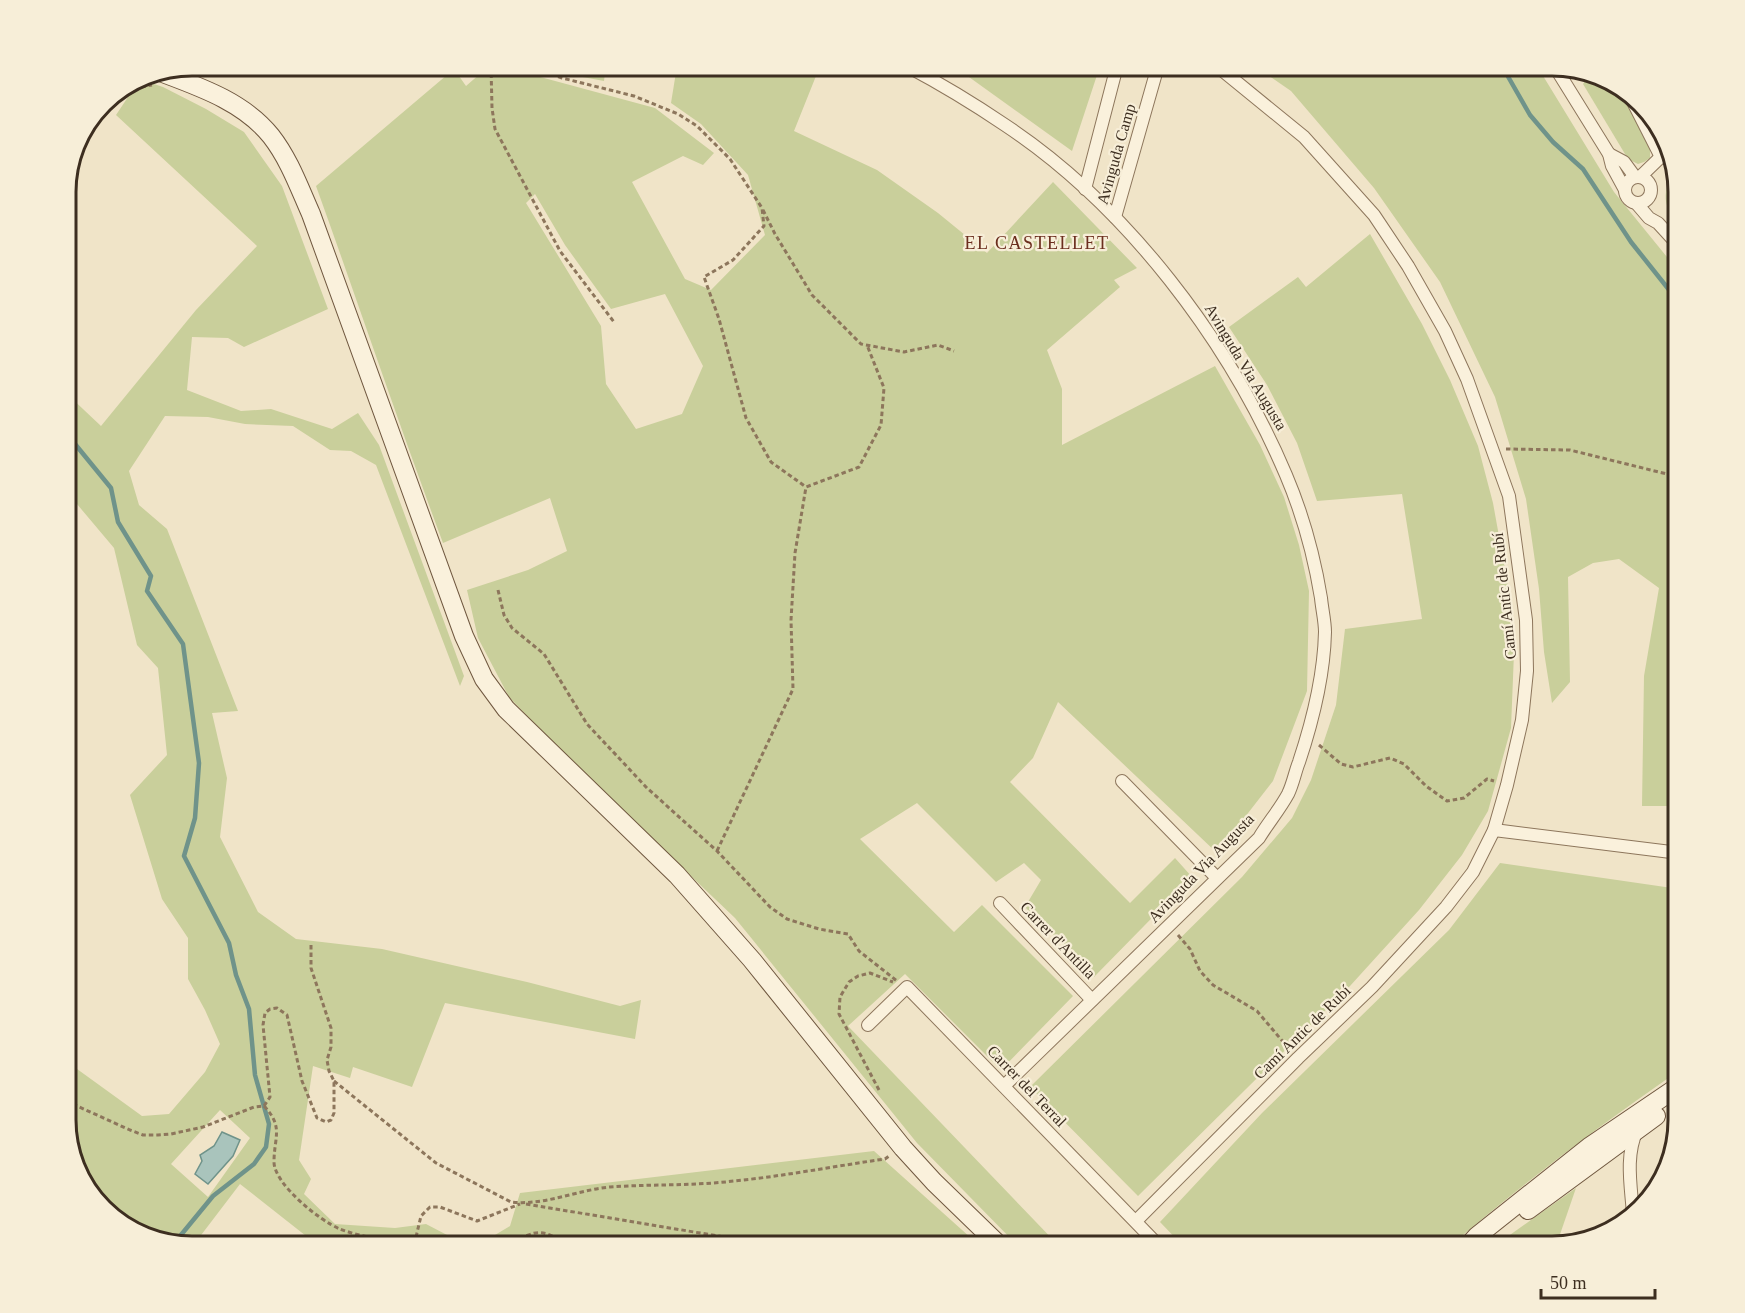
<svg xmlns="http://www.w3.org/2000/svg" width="1745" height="1313" font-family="'Times New Roman',serif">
<rect width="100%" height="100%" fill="#f0e4c8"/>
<g fill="#c9cf9b" fill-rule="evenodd">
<polygon points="545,66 606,66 604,81 567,74"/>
<path d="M677,66h143l-26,65 83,39 61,43 49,40 66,-71 84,86 -23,12 6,7 -73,63 15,39v56l153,-79 45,79 24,52 15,48 10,46 -2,100 -34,90 -56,72 -159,-151 -25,56 -23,24 120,121 45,-45 17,19 -98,100 -69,-70 16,-27 -17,-17 -28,19 -79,-79 -57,36 94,93 28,-27 91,91 -72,74 -96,-96 -57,52 212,221h-41l-102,-104 -182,-225 -162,-154 -64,-67 -31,-59 -11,-48 61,-20 39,-19 -17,-53 -107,45c-44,-118 -84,-238 -127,-357l138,-117 12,17 15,-13 26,-3v-2l148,40 59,45 -11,12 -20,-9 -51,26 53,97 26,11 54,-55 -17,-60 -47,-51 -30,-21zM535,194l30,51 46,64 54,-15 38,72 -21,48 -46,15 -30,-45 -5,-58 -75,-123z"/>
<polygon points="949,66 1100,66 1072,151 962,72"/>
<polygon points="1255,66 1537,66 1614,192 1667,257 1679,266 1679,806 1642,806 1644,676 1659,588 1619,559 1593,563 1568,577 1570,682 1552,703 1544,652 1539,589 1526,499 1495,397 1440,282 1374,188 1291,91"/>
<polygon points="1587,78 1621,89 1650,143 1650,158 1644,162 1638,164 1628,159 1583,84"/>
<path d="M139,79l24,8 43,22 38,23 38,54 46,123 -84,38 -16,-9 -36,-1 -5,53 54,21 30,-2 61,20 26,-16 21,32 85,231 -4,10 -84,-221 -25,-14 -21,-1 -37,-24 -48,-2 -37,-7 -43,-1 -36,55 10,34 28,24 71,182 -26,2 15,65 -7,59 38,75 38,27 86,10 145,33 93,24 21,-6 -6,39 -190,-36 -33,84 -59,-20 -3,11 -37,-12 -14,94 12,19 -7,15 31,30 60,4 31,-4 44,23h-150l-80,-63 -48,63 -77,-26 -36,-44 -13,-49v-67l76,55 27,-2 36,-42 15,-28 -15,-34 -17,-31v-41l-26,-39 -32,-104 37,-40 -9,-87 -21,-23 -23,-97 -48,-57v-98l35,33 95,-116 61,-64 -141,-131 16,-24 -14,1zM220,1110l30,28 -42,59 -37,-33z"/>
<path d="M1672,172c9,15 7,33 7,51 -18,-17 -15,-31 -7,-51z"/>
<polygon points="1370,234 1422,324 1450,380 1478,446 1493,503 1508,586 1514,653 1511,728 1488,811 1462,855 1419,910 1350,986 1138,1196 1030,1087 1242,877 1292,818 1311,780 1336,705 1345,629 1422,619 1402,494 1317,501 1297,443 1267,385 1229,327 1298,277 1306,287"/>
<path d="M1500,863l179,26v179l-5,6c-78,54 -153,111 -225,173h-265l-24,-25 102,-109 187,-183z"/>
<polygon points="874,1151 981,1247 475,1247 510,1226 520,1193"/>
<polygon points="1576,1188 1556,1246 1493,1247"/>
</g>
<polygon fill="#a9c4bc" stroke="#6f938a" stroke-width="1.5" points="222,1132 240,1140 233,1156 208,1184 195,1174 202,1161 200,1155 214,1146"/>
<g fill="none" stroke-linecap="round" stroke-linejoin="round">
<g stroke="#6f938a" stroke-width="4.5">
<polyline points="1502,66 1530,115 1553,142 1583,169 1631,242 1670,291 1679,300"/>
<polyline points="66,433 111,488 118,522 151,576 147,591 183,644 199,763 195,818 184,856 229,943 236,975 249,1009 255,1075 269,1124 266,1147 254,1164 213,1196 176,1241"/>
</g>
<defs>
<g id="street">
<path d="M907,66c34,18 67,38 98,59 122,81 224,216 281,350 17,40 28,80 35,123 1,11 4,23 4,34 -1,45 -12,88 -26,130 -4,10 -6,22 -11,32 -8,15 -20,29 -29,44l-255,248"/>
<polyline points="1555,67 1609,154 1612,166 1625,190"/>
<polyline points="1628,92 1661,157"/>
<polyline points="1609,154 1624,162 1635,177"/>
<circle cx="1638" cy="190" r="13"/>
<polyline points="1640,177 1669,149"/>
<polyline points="1085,189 1117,66"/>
<polyline points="1637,204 1649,218 1658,223 1679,246"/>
<polyline points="1115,217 1158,66"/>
<polyline points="1122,781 1217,878"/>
<polyline points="1494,830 1679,853"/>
<polyline points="1000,903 1092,1000"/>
<polyline points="868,1025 907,987 1160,1247"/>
<path d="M1633,1214c-2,-28 -8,-58 4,-84"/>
<polyline points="1136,1221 1298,1058 1372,987 1446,907 1473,872 1494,830 1507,785 1522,720 1527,671 1526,620 1509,496 1467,379 1445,331 1408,266 1374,215 1304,137 1217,66"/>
</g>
<g id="secondary">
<path d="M160,72c40,15 84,30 111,64 18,23 28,51 40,78l153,422 20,43 22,30 171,166 75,85 151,188 31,34 67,65"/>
<polyline points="1528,1210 1656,1116"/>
<polyline points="1467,1247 1477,1236 1589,1147 1679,1086"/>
</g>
</defs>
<use href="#street" stroke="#8d765c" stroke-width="14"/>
<use href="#secondary" stroke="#6f573f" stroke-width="20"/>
<g stroke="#8d765c" stroke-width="3" stroke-dasharray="4.5 3" stroke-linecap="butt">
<polyline points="491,66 492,108 495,129 560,251 614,322"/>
<polyline points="530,66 562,78 634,96 678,114 697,126 730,159 762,208 764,226 733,260 704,277 719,319 746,418 771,462 806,487"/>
<polyline points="119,91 152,85"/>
<polyline points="763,210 775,234 812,295 861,344 904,352 938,345 954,351"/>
<polyline points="1506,449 1570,450 1679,477"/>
<polyline points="498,590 504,615 512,628 544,654 587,724 647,788 717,851 770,907 787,919 819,929 848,934 859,951 897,981"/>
<polyline points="1319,745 1341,764 1353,767 1390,758 1404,764 1426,786 1447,801 1464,798 1487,779 1494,781"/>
<polyline points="717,851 793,689 791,620 795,553 806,487 859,467 881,425 884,388 867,345"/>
<polyline points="1178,935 1190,949 1200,971 1213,985 1257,1011 1290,1050"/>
<path d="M334,1081l102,82 75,39c33,4 66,-12 99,-15 41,-3 83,-1 124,-6 51,-5 101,-15 151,-22l4,-3"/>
<polyline points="879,1090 839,1014 840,997 849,982 858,976 870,973 893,982"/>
<polyline points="66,1101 130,1130 143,1135 158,1135 171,1134 203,1127 254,1107 264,1106 270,1097 263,1025 265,1013 270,1009 277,1008 287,1015 302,1081 317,1118 326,1122 331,1120 334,1113 334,1081 329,1071 327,1060 331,1047 331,1028 311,968 311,942"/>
<path d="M264,1106c20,21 10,31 10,56 0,22 46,59 66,67 20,8 42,9 61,18"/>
<polyline points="526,1204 748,1241 882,1247"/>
<polyline points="416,1237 421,1216 430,1207 440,1207 477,1221 520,1204"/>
<polyline points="395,1243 424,1237 455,1247"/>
<path d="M507,1247c32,-21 35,-17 66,0"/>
<polyline points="555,1247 561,1245 568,1245"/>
</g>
<use href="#street" stroke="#faf1dc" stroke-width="12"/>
<use href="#secondary" stroke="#faf1dc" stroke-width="18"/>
</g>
<g text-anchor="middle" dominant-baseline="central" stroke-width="4.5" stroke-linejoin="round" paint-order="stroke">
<g font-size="16" fill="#3d2e20" stroke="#f7eed8">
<text transform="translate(1116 154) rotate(-74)">Avinguda Camp</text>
<text transform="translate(1246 367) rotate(59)">Avinguda Via Augusta</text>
<text transform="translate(1504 596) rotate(-96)">Camí Antic de Rubí</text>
<text transform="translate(1201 868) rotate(-46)">Avinguda Via Augusta</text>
<text transform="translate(1058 940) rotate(46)">Carrer d'Antilla</text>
<text transform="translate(1302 1032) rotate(-44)">Camí Antic de Rubí</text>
<text transform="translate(1027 1086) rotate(46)">Carrer del Terral</text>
</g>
<g font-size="18" letter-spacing="1.5" fill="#6b2e1e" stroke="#f7eed8">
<text x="1037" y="243">EL CASTELLET</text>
</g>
</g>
<path d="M0 0H1745V1313H0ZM192 76H1552A116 116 0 0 1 1668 192V1120A116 116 0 0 1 1552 1236H192A116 116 0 0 1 76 1120V192A116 116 0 0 1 192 76Z" fill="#f7eed8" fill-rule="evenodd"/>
<path fill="none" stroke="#3d2e20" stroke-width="3" d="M192 76H1552A116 116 0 0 1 1668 192V1120A116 116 0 0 1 1552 1236H192A116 116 0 0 1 76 1120V192A116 116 0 0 1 192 76Z"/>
<path d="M1541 1289v9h114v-9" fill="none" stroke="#3d2e20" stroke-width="3"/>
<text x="1550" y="1289" font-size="18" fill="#3d2e20" stroke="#f7eed8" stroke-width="4.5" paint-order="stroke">50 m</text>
</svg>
